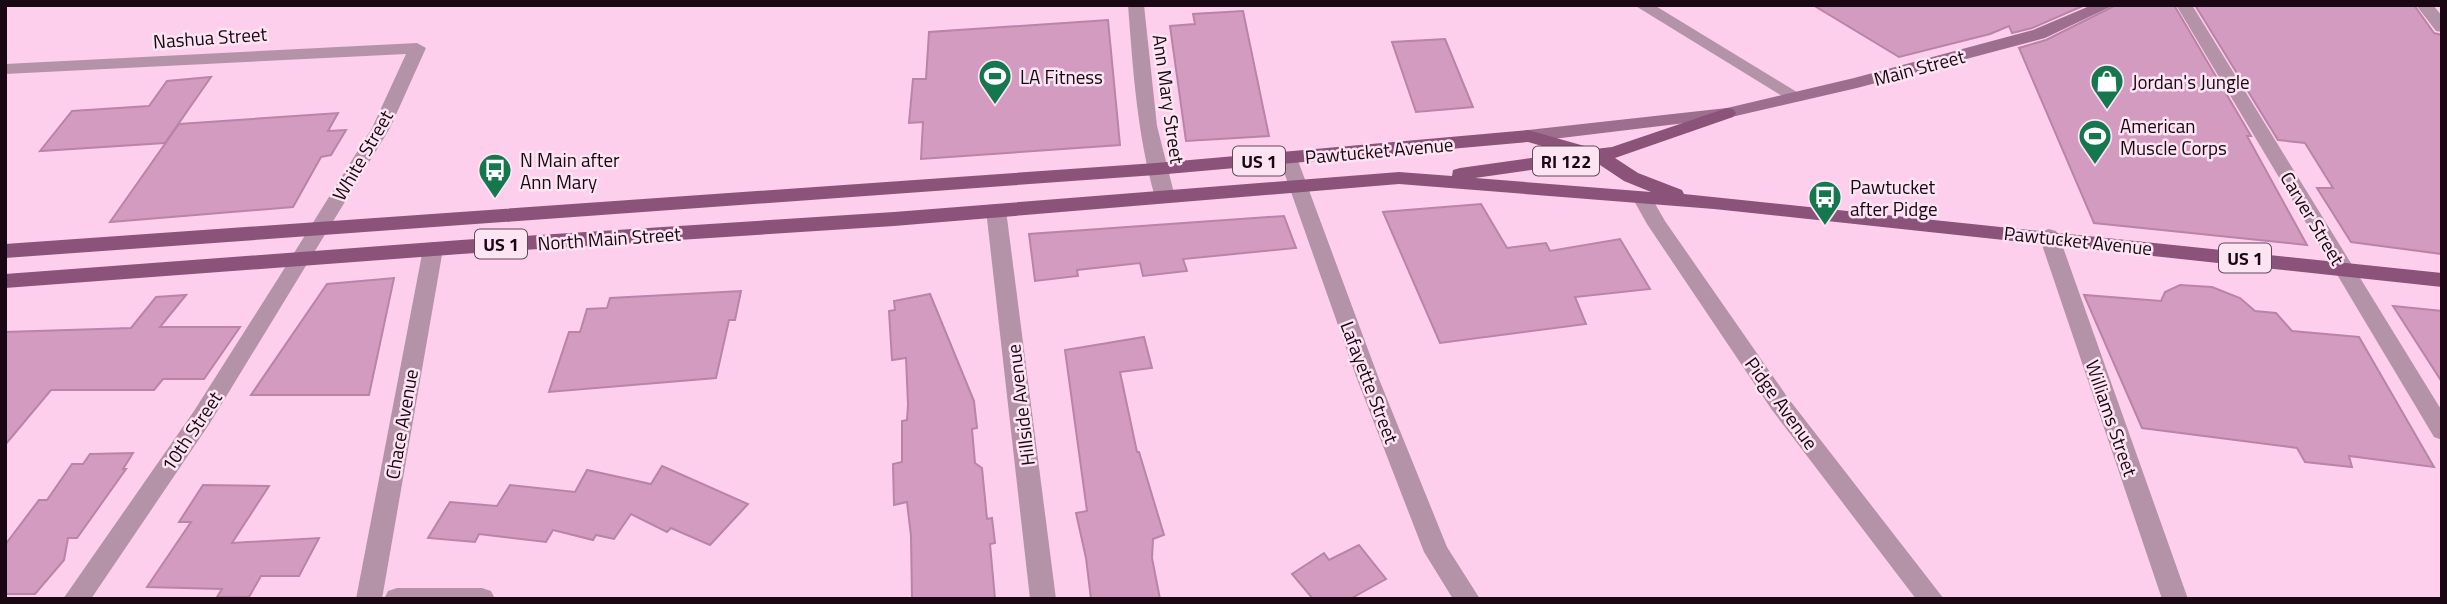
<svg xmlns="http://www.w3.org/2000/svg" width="2447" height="604" font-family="'Titillium Web',sans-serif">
<rect width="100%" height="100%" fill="#fecfed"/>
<g fill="#d39bc0" stroke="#ba83a8" stroke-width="2">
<polygon points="1813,5 2085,5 2032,28 2012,33 2009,26 1990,34 1899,57"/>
<polygon points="2116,5 2174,5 2251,136 2247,136 2307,245 2094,223 2019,48 2046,40"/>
<polygon points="2195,5 2414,5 2434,33 2442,35 2442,254 2351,242 2317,188 2333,188 2305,143 2278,140"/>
<polygon points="1243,11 1269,136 1186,141 1170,26 1195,24 1193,14"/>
<polygon points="1108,20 1120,145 921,159 923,122 909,123 913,79 926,79 929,32"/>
<polygon points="1445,39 1473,107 1416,112 1392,42"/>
<polygon points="211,77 165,143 40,151 72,111 149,106 167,81"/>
<polygon points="338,113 328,131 346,130 331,155 321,157 293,207 110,222 179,124"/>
<polygon points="1481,204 1507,248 1546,243 1550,251 1620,239 1650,289 1575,297 1586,324 1440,343 1383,212"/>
<polygon points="1284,216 1296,248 1183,259 1187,271 1143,276 1140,263 1077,270 1078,276 1035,281 1029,234"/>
<polygon points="394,278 369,395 251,395 327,284"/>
<polygon points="2180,285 2212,287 2240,298 2255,311 2276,313 2292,331 2359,337 2434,467 2349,456 2352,467 2305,462 2297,448 2142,428 2084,295 2161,301 2165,292"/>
<polygon points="741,291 735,320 729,320 716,378 549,392 569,332 580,332 587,309 607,308 610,298"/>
<polygon points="930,294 974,401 977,428 972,429 975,463 982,468 987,519 992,518 995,543 990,544 995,599 912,599 911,536 907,502 894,505 893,464 902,462 902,421 907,420 908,405 906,358 892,360 889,311 895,310 894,301"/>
<polygon points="186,295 160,327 240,327 204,379 163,379 154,390 51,390 5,445 5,332 131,328 156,297"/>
<polygon points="2393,306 2442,311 2442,382"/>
<polygon points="1144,337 1152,368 1120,372 1137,452 1139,452 1164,535 1153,539 1152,558 1160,599 1091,599 1086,558 1076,513 1087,511 1065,350"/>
<polygon points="133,453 123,469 126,469 77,538 68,538 64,560 35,594 5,594 5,545 39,500 47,500 72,464 83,464 90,454"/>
<polygon points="662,466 748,504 710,545 671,528 667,532 631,514 614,539 596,535 593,540 553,530 546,542 479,534 475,542 428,538 450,502 497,506 510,485 575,492 587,470 651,484"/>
<polygon points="203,485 269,486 232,543 319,538 299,576 261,576 249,597 217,597 222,589 147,587 191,522 179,522"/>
<polygon points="1359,545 1386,579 1350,599 1313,599 1292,574 1324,553 1329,560"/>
</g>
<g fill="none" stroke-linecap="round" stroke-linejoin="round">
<g fill="#b493a8" fill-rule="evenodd">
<path d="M1128,5h16l13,121 18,71 -3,4h-14l-3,-4c-18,-63 -22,-127 -27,-192z"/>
<polygon points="1634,5 1654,5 1805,97 1802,101 1790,101"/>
<polygon points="2176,5 2192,5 2442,411 2442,440 2434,437"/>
<polygon points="2416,5 2433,5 2442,16 2442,32 2436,31"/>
<polygon points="417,43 426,48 390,128 210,423 91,599 63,599 194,411 279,277 372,128 406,54 5,74 5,64"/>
<polygon points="1288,152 1297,158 1379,379 1447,547 1480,599 1453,599 1424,552 1357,379 1279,158"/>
<polygon points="996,204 1003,205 1006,210 1056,599 1030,599 986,210 989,205"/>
<polygon points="2049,229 2056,231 2059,236 2188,599 2162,599 2039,236 2042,231"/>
<polygon points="433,242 440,244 443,249 382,599 356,599 423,249 426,244"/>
<polygon points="397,588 482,588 491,591 495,599 384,599 388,591"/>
</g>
<polygon fill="#b493a8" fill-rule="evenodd" points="1643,193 1650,195 1665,221 1788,398 1944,599 1916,599 1772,410 1647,224 1633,199 1636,195"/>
<polygon fill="#9d6e8d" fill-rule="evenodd" points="2092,5 2114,5 2045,38 1857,88 1727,118 1528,142 1519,136 1528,130 1727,108 1854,78 2033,30"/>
<path fill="#8b537a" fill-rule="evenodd" d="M1727,108l6,1 3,4 -3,4 -118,41 23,15 44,17 2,4 758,79v14l-728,-78 -315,-25 -505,42 -433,28 -456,34v-14l456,-34 433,-28 505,-40 53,4 1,-6 7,-2 107,-15 -39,-11 -372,33 -1151,83v-14l1151,-81 372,-33 67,19 17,-2zM1594,161l30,20 27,11 -176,-14z"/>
</g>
<defs>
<symbol id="stadium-pin" viewBox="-11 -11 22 30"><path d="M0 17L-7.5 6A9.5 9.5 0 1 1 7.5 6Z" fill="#15774e" stroke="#fce4f3"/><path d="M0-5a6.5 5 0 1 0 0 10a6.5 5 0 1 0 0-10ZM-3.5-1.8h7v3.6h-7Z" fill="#fff"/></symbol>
<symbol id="shop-pin" viewBox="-11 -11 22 30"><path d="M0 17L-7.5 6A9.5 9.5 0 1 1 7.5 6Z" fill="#15774e" stroke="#fce4f3"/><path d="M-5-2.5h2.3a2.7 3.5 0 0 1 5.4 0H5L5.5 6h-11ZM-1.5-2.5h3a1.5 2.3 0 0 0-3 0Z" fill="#fff"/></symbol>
<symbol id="bus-pin" viewBox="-11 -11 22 30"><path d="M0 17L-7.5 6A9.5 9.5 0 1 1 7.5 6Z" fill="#15774e" stroke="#fce4f3"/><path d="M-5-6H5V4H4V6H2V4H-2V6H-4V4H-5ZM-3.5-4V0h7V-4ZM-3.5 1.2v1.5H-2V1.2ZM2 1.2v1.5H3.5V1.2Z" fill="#fff"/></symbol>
</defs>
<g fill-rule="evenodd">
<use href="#stadium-pin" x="976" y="57" width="38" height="52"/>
<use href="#shop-pin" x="2088" y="62" width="38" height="52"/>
<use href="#stadium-pin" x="2076" y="117" width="38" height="52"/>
<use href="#bus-pin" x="476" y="151" width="38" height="52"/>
<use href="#bus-pin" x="1806" y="178" width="38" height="52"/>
</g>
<g text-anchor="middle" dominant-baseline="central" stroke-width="5" stroke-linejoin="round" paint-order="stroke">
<g fill="#fce4f3" stroke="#5e4957" stroke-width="2">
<rect x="1233" y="146.5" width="52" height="29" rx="5"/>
<rect x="1533" y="146.5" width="66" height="29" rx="5"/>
<rect x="475" y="229.5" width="52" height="29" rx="5"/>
<rect x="2219" y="243.5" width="52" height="29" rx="5"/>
</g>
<g font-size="18" font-weight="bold" fill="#1a0714">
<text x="1259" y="161">US 1</text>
<text x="1566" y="161">RI 122</text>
<text x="501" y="244">US 1</text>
<text x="2245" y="258">US 1</text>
</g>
<g font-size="19" fill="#1a0714" stroke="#fce4f3">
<text transform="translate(210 37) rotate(-4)">Nashua Street</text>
<text transform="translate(1919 67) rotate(-15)">Main Street</text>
<text transform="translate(1169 99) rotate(82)">Ann Mary Street</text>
<text transform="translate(1379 150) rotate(-5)">Pawtucket Avenue</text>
<text transform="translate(362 155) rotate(-60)">White Street</text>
<text transform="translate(2313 218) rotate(59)">Carver Street</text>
<text transform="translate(609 238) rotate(-4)">North Main Street</text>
<text transform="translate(2078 240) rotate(6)">Pawtucket Avenue</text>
<text transform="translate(1370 382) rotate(69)">Lafayette Street</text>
<text transform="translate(1782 403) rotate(54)">Pidge Avenue</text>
<text transform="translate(1020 405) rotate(-97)">Hillside Avenue</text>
<text transform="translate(2112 418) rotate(71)">Williams Street</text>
<text transform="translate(401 424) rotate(-80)">Chace Avenue</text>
<text transform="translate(191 431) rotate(-56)">10th Street</text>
</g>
<g font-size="19" fill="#1a0714" stroke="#fce4f3" text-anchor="start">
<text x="1020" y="76">LA Fitness</text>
<text x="2132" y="81">Jordan's Jungle</text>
<text x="2120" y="125">American<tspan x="2120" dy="22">Muscle Corps</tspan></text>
<text x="520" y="159">N Main after<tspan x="520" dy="22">Ann Mary</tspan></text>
<text x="1850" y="186">Pawtucket<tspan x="1850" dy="22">after Pidge</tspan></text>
</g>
</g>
<rect width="2447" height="604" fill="none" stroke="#1a0714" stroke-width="14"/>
</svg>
